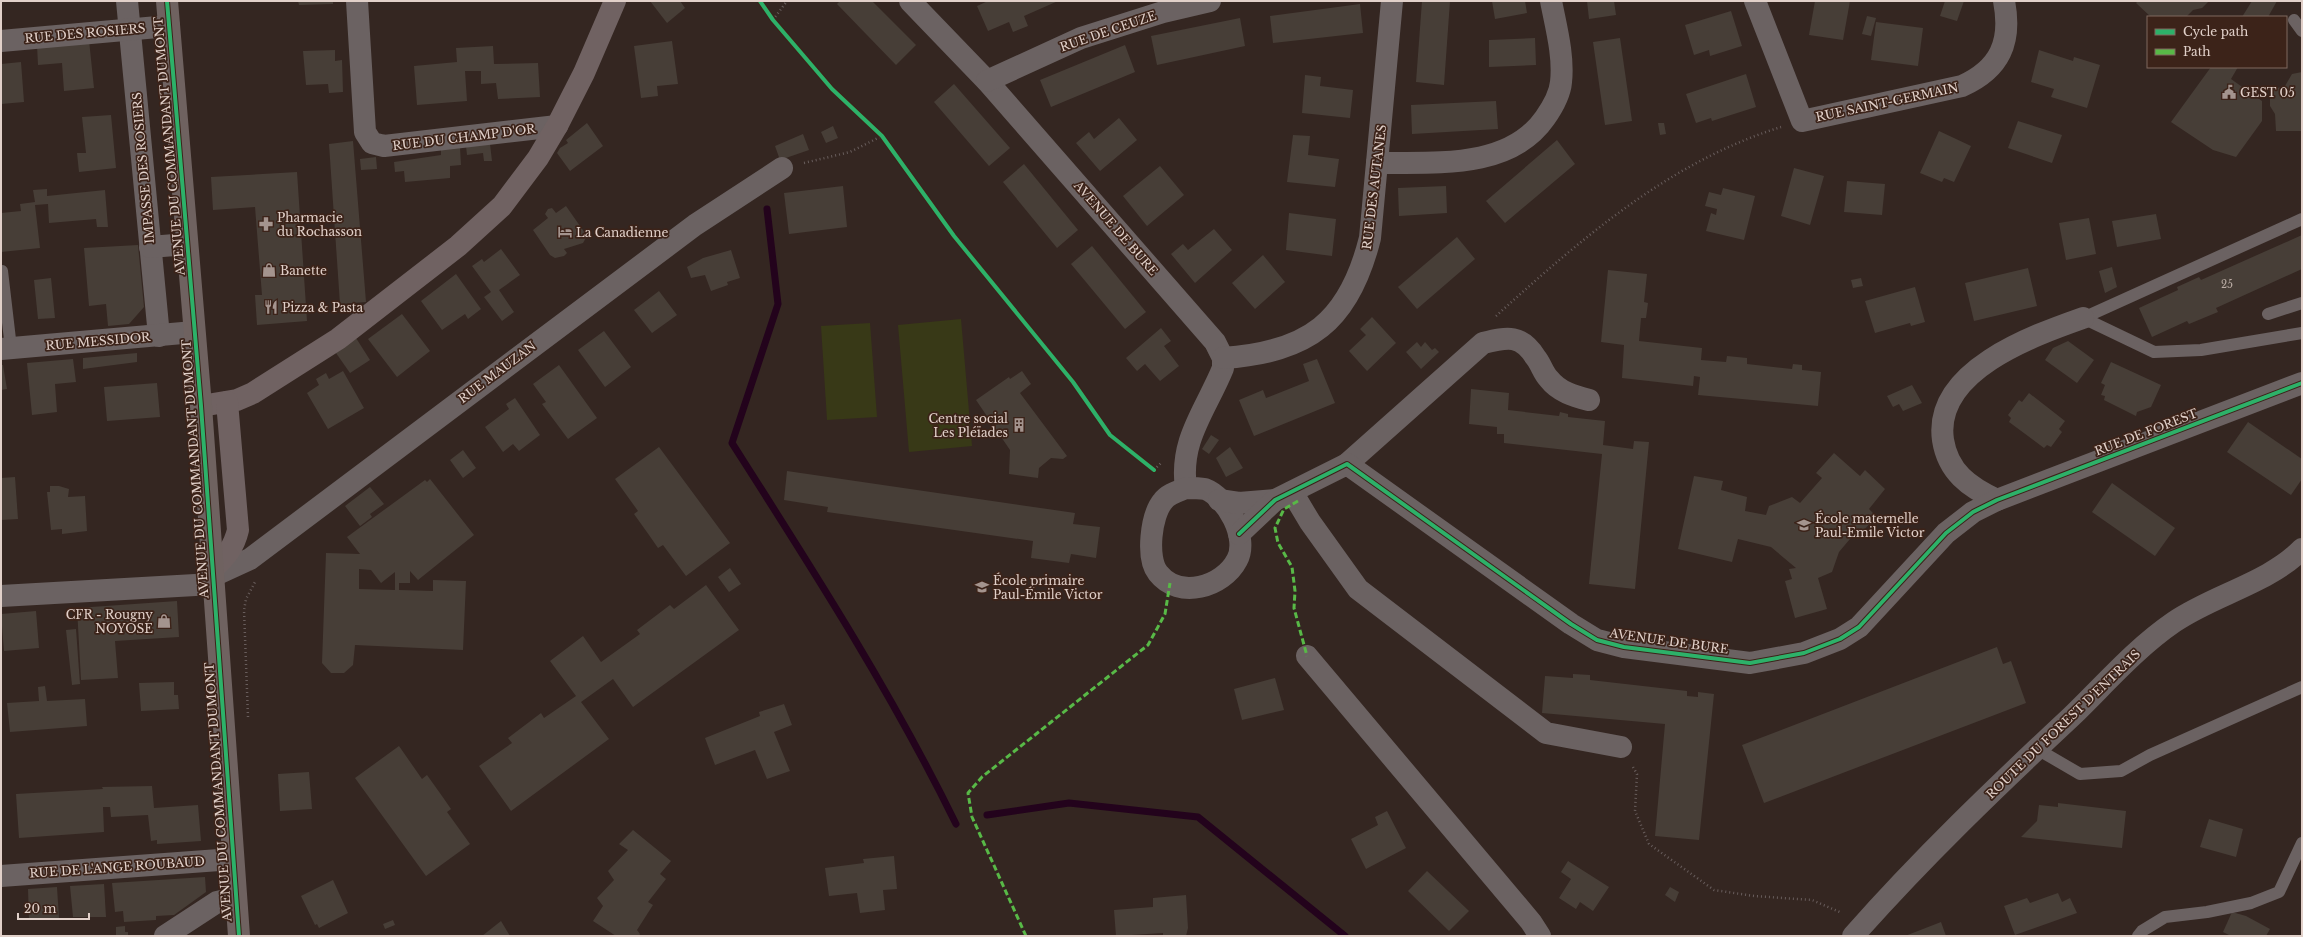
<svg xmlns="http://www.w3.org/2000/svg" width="2303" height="937" font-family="'Libre Baskerville',serif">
<rect width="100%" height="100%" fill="#342621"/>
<g fill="#383917">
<polygon points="961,319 972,446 909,452 898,325"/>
<polygon points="870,323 877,417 827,420 821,326"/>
</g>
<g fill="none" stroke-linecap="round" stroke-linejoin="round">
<g stroke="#23031c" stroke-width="7">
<path d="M767,209l11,95 -46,139c79,124 159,248 224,381"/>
<polyline points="987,815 1069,803 1198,817 1345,936"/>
</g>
</g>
<g fill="#473e37" fill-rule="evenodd">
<polygon points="298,1 333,1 333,4 299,5"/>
<polygon points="650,1 680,1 685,8 667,23"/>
<polygon points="840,1 872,1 916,45 896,65 837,4"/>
<polygon points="988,1 1058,1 1024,16 1028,26 1013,32 1009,22 988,31 977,6"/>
<polygon points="1422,1 1450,1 1444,85 1416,82"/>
<polygon points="1492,1 1525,1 1527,13 1495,19"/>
<polygon points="1587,1 1614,1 1616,15 1589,19"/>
<polygon points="1815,1 1850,1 1843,40 1809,35"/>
<polygon points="1945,1 1964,1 1957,21 1940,16"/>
<polygon points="2138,1 2209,1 2202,8 2193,10 2186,17 2151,17 2136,3"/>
<polygon points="2252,1 2277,1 2268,17 2242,17"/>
<polygon points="1360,4 1363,33 1273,43 1270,16"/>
<polygon points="1731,11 1742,46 1710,56 1709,50 1694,55 1685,25"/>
<polygon points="1867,16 1876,18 1871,36 1862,34"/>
<polygon points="1240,18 1245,46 1157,65 1151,36"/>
<polygon points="1876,22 1923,28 1918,66 1871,60"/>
<polygon points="1535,38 1536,65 1489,67 1489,40"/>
<polygon points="1620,38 1632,121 1605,125 1593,42"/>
<polygon points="89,40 94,88 64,91 62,63 38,65 37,45"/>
<polygon points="672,41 678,84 657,86 658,96 641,98 634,46"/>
<polygon points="1125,45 1135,72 1051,107 1040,80"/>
<polygon points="493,46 494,64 538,63 540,97 498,99 496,83 481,84 481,71 465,71 467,101 417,105 414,66 457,62 456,48"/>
<polygon points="335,50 335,61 342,60 343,92 329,93 328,84 306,85 303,51"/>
<polygon points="2039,50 2073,61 2074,57 2100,65 2087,108 2051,97 2054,89 2031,82"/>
<polygon points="21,62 24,102 1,104 1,64"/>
<polygon points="2211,67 2238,67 2231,79 2262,101 2262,121 2236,157 2213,150 2171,122"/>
<polygon points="2302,72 2302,131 2276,131 2275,114 2270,106 2270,90 2285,86 2292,74"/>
<polygon points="1746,74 1756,107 1712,121 1711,118 1696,123 1686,94"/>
<polygon points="1305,75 1321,77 1320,86 1353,90 1350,118 1302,113"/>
<polygon points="954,84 1010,148 989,166 934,102"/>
<polygon points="1496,101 1498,129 1412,134 1411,105"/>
<polygon points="111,115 116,168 79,172 77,153 86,153 82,117"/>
<polygon points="1119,118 1137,140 1100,171 1076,143 1089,132 1094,139"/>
<polygon points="2018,121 2062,135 2052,163 2008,148"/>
<polygon points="587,123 603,146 570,171 557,153 560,148 568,143 566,140"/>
<polygon points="1658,123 1664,123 1666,134 1660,135"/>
<polygon points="833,126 838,138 826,143 821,132"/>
<polygon points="1939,131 1971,146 1954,182 1944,178 1942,182 1920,173"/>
<polygon points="803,134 809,150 780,160 775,146"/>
<polygon points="1293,135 1310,136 1308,155 1339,159 1335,187 1287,182"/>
<polygon points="1557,140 1575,164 1505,223 1486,201"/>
<polygon points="353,141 366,302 340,304 329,144"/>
<polygon points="490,144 492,161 484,161 483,153 467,155 466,146"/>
<polygon points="460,147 461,165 450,166 450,178 405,182 404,171 395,172 394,162 441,155 441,150"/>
<polygon points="376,157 377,169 361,170 360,159"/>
<polygon points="1024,164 1078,230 1057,248 1003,182"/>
<polygon points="1160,166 1184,195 1147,226 1123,196"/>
<polygon points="1794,168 1824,176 1810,225 1781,216"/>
<polygon points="297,172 307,321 257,325 255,295 262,295 255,207 213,210 211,177"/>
<polygon points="1847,181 1885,184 1882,215 1844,212"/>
<polygon points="843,186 847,227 789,234 784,193"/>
<polygon points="1446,186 1447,213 1399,216 1398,188"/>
<polygon points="1723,188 1755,196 1744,240 1706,231 1711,213 1716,215 1717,209 1705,206 1709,192 1721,195"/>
<polygon points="47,189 47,196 105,190 108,227 97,227 96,219 49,223 48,204 35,205 40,248 1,252 1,213 21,211 20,204 35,202 33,190"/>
<polygon points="566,206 587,236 583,243 564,249 567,253 564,256 555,258 550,255 533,230 548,218 545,214 548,209 552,208 556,213"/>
<polygon points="1289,213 1336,219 1332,256 1286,250"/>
<polygon points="2156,214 2161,239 2117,247 2112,221"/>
<polygon points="2089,218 2096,254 2066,260 2059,223"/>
<polygon points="1214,229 1232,250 1195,283 1171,254 1183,244 1188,250"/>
<polygon points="2302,235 2302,269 2216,308 2218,312 2189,324 2187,321 2152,337 2139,308 2178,290 2177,287 2199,277 2201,280"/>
<polygon points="1457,237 1475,259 1417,309 1398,287"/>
<polygon points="138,245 144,307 129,324 108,326 106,304 89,306 84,248"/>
<polygon points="1092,246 1146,312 1125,329 1071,264"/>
<polygon points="501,249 520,275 499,290 514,312 502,321 484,297 491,292 472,266 482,259 484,262"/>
<polygon points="731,250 740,278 727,282 728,285 711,291 705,275 691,278 687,267 703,258"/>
<polygon points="1263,255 1285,282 1255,309 1232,283"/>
<polygon points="2112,267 2117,287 2105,293 2099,271"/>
<polygon points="2028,268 2037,306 1974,321 1965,283"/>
<polygon points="1608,270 1647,274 1644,302 1648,303 1646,318 1641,318 1639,341 1702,348 1701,360 1726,362 1727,356 1747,358 1747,364 1792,369 1793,364 1802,365 1802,370 1821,372 1818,406 1698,395 1700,377 1694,376 1693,386 1622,378 1624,345 1601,342"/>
<polygon points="456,274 481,309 468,319 465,314 442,330 421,301"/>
<polygon points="51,278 55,318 38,319 34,280"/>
<polygon points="1861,278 1863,286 1853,288 1851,280"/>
<polygon points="1915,287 1925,322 1911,326 1910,323 1875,333 1865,301"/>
<polygon points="659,291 677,315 652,333 634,310"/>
<polygon points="402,314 430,351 397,377 368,339"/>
<polygon points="1372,317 1396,343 1367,371 1349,351 1366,335 1360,329"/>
<polygon points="1161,328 1171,341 1164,346 1179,366 1160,381 1145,364 1137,371 1126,358"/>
<polygon points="604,331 631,367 605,387 578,350"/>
<polygon points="356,338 370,360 350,373 336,353"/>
<polygon points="2068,341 2094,360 2077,383 2045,360 2053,348"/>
<polygon points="1417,342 1421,347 1425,342 1432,350 1435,348 1439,352 1421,369 1406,352"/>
<polygon points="137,353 137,362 83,369 83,358"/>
<polygon points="73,359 76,382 55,384 57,412 32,415 27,363"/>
<polygon points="1317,359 1335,403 1254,436 1239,400 1263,390 1266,398 1309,381 1303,364"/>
<polygon points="2111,362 2161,385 2151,407 2137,412 2136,416 2104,400 2105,396 2101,395 2105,385 2101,383"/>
<polygon points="1,365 3,365 7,389 1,390"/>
<polygon points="559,365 597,418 568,439 542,404 546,402 533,384"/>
<polygon points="343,371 364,408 328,429 307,393 319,385 316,379 326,373 329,379"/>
<polygon points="1022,371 1031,384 1020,393 1067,456 1063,459 1051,458 1039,468 1038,478 1009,474 1010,450 976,400 1009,377 1010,379"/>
<polygon points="157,383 160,417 107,421 104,387"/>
<polygon points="1912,385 1922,403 1903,411 1899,404 1893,407 1887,396"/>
<polygon points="1471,389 1509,393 1508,410 1559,416 1560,412 1568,414 1568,417 1605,421 1603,445 1633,449 1634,441 1649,442 1635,589 1589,584 1602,454 1504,443 1504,434 1497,434 1497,427 1469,424"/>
<polygon points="2029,393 2065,421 2059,429 2062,432 2051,447 2047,445 2044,448 2009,422 2011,418 2008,415 2019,400 2022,402"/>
<polygon points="515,398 540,435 519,451 513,444 503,452 485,427 509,409 506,404"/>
<polygon points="2248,422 2302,459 2302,479 2291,495 2227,452"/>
<polygon points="1211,435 1219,440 1209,454 1202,449"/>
<polygon points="659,447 730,543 686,576 663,545 658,548 649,535 634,514 638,511 615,479"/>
<polygon points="1230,447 1243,468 1226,477 1216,458"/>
<polygon points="463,450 476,468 463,478 450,460"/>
<polygon points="1834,453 1860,476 1865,470 1885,489 1869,509 1876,516 1859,536 1855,533 1839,552 1832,572 1818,578 1827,609 1795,618 1785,581 1792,579 1789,569 1796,568 1771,547 1738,539 1732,562 1678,549 1694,476 1723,481 1721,490 1747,497 1745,511 1766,515 1769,506 1792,497 1800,503 1822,478 1816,473"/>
<polygon points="787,471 1075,513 1073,524 1100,527 1096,558 1071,554 1069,563 1031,558 1033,541 827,512 828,507 784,500"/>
<polygon points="15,477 18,519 1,520 1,478"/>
<path d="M430,479l44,56 -56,45 -8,-9v12h-11v7l34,1v-11l33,1 -3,69 -108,-5 -2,20 -9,8h-13l-9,-10 4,-110 34,1 -13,-17 78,-57 2,2zM359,569l12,1 10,13 14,-11v18l-36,-1z"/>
<polygon points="2112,483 2175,528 2155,556 2092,512"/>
<polygon points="50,486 59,486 69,489 68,497 85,496 87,531 62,534 62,529 51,530 47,492 50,492"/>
<polygon points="370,487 384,504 370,514 372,517 360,526 345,506"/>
<polygon points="730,568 741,584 729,592 718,577"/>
<polygon points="706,585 739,630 633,707 613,679 581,702 609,739 511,811 479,766 512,743 508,738 541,713 544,718 576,696 550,661 583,636 601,662 640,634 637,630 670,605 674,609"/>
<polygon points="177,601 179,637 115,641 118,678 81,680 77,608"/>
<polygon points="36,611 39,648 4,651 1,614"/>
<polygon points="76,629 80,684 72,685 66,630"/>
<polygon points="1997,647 2003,664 2011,661 2026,703 1764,803 1742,745"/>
<polygon points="1573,674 1590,675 1590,680 1687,691 1687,696 1698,697 1698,692 1714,694 1699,840 1655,836 1665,724 1542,713 1545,676 1573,678"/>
<polygon points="1275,678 1284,710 1242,720 1234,689"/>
<polygon points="174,682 174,695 178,695 179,709 141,711 139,683"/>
<polygon points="45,686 47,701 85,699 87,726 10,732 7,703 39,701 38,687"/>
<polygon points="784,704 792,725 774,732 790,771 767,779 755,750 715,765 705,738 760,716 759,712"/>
<polygon points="399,746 422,779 427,775 442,796 451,809 447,812 470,844 426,876 355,778"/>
<polygon points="309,772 312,809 280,811 278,774"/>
<polygon points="152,786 154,808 198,805 201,841 157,844 157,840 151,841 148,815 111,817 110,807 103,807 104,832 19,838 16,794 103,789 102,787"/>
<polygon points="2058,803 2126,811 2122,848 2021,837 2037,821 2039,805 2058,807"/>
<polygon points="1387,811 1406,848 1366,869 1351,839 1378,825 1375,817"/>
<polygon points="2209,819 2243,829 2236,857 2200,847"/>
<polygon points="633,830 671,861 660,874 666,879 648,902 653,905 637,930 640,934 639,936 616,936 593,921 603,906 597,898 614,880 608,871 628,850 619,844"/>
<polygon points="894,856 897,889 883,890 885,910 860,913 857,893 829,896 825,868 864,863 863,859"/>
<polygon points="1568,861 1609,887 1593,911 1580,902 1576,909 1559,898 1571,879 1561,872"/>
<polygon points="1427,871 1469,911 1449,931 1408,891"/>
<polygon points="205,877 206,892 174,915 156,916 156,920 124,922 123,911 115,912 112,883"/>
<polygon points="333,880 348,913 319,928 317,924 315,925 301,896"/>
<polygon points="104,884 106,917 73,917 70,886"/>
<polygon points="57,887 59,918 29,920 28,889"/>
<polygon points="1670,887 1679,892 1675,902 1665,895"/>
<polygon points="2058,893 2062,902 2070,898 2077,913 2015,935 2004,906 2027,898 2030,903"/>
<polygon points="1186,895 1188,928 1186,936 1163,936 1163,933 1116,936 1114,910 1153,907 1153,898"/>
<polygon points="2232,912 2246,916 2270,929 2266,936 2231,936 2223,932"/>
<polygon points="393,920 395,925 385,929 383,924"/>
<polygon points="501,921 510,936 482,936"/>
<polygon points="1941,922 1946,936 1905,936"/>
<polygon points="125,926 125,932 128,932 128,936 116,936 116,927"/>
</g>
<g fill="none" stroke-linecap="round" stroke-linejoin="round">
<g stroke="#685d5c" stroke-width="2.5" stroke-dasharray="1 3" stroke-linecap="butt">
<polyline points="773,20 787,1"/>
<polyline points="804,163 850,152 882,136"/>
<path d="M1496,316c85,-77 173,-154 285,-189"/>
<polyline points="1154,470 1162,462"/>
<polyline points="248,717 244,610 246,599 255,582"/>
<polyline points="1633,767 1637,774 1635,811 1649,844 1714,890 1754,896 1812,900 1842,913"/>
</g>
<g stroke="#6b6262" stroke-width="12">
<polyline points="2294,20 2302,31"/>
<polyline points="2,271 11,348"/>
<polyline points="2268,314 2302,303"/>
<polyline points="2083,318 2302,219"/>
<polyline points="2083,318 2154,352 2201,350 2302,333"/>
<polyline points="2037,749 2080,774 2121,771 2150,755 2302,687"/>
<polyline points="2138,936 2142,931 2165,917 2207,912 2251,903 2279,892 2302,843"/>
</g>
<g stroke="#6b6262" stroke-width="22">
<polyline points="127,1 159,336"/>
<polyline points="357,1 365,132 372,143 384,146 557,126"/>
<path d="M910,1l77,80 228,261 8,16v10c-17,42 -44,72 -37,120"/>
<path d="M1755,1l47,120 160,-35c38,-17 50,-44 42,-85"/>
<polyline points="1,41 169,26"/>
<polyline points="987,81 1081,38 1163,12 1210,1"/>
<path d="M1377,163c57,-1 132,7 168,-45 7,-10 15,-24 16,-36 3,-26 -5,-55 -10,-81"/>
<polyline points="150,247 187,244"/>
<polyline points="1,349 194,332"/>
<path d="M1223,358c86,-6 126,-36 147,-120l22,-237"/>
<path d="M1347,464l136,-121c25,-6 38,-9 53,15 5,6 7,15 13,21 10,13 25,17 40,21"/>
<path d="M1186,488c6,0 13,0 19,1 22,8 44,49 32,71 -14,27 -58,40 -79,13 -12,-15 -7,-58 5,-72 5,-7 16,-10 23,-13z"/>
<polyline points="1292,492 1310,522 1358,589 1546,733 1621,747"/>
<polyline points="1219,500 1239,503 1275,500"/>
<path d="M1997,500c-28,-13 -49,-28 -54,-60 -10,-69 89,-104 140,-122"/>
<polyline points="1239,534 1275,500 1347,464 1571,624 1597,640 1624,647 1750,663 1804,653 1840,639 1859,627 1946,533 1973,512 1997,500 2302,383"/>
<polyline points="213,576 250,559 695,225 782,168"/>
<polyline points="1,596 213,584"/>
<polyline points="1307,656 1531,922 1540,936"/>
<polyline points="1,876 233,859"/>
<polyline points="165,936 217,902 235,898"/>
</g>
<path stroke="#6b6262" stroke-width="22" d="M1853,936c69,-78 143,-149 219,-220 33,-32 64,-68 102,-94 39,-27 95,-39 128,-73"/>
<g stroke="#706262" stroke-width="22">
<polyline points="201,406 237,400 253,393 338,339 458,246 502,206 538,158 557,126 584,73 615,1"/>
<path d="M212,569c14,-12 22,-22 26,-39l-11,-128"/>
</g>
<polyline stroke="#6f6260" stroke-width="22" points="167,1 201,406 239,936"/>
<g stroke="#58b947" stroke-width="3" stroke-dasharray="6 3" stroke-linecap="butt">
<polyline points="1298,501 1284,509 1275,528 1278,543 1292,567 1295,591 1294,608 1307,656"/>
<polyline points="1026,936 972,817 968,793 982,777 1148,645 1165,614 1170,583"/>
</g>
<defs>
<g id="cycleway">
<polyline points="167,1 201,406 239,936"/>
<polyline points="760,1 773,20 832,89 882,136 954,236 1073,382 1110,435 1154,470"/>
<polyline points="1239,534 1275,500 1347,464 1571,624 1597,640 1624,647 1750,663 1804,653 1840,639 1859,627 1946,533 1973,512 1997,500 2302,383"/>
</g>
</defs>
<use href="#cycleway" stroke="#3c2319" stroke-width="6"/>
<use href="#cycleway" stroke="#2db169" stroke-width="4"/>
</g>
<defs>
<symbol id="civic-bare" viewBox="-9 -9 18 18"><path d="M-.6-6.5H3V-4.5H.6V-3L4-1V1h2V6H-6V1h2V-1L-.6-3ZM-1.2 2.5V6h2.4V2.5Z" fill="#a4948e" stroke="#3c2319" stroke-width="2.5" paint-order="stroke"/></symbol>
<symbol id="pharmacy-bare" viewBox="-9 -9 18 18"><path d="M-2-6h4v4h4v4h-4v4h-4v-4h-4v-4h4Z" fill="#a4948e" stroke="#3c2319" stroke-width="2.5" paint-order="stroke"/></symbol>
<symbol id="hotel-bare" viewBox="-9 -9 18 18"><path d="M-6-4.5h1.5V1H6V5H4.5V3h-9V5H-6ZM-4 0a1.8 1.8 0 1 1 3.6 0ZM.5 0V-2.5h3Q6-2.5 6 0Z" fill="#a4948e" stroke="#3c2319" stroke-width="2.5" paint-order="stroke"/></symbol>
<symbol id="shop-bare" viewBox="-9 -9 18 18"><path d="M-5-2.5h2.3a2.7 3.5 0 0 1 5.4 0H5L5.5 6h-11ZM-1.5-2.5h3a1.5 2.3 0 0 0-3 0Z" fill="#a4948e" stroke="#3c2319" stroke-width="2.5" paint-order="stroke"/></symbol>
<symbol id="restaurant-bare" viewBox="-9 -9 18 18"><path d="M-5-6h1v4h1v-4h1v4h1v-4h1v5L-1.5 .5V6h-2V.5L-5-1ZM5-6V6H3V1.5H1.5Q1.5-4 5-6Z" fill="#a4948e" stroke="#3c2319" stroke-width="2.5" paint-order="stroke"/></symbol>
<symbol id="building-bare" viewBox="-9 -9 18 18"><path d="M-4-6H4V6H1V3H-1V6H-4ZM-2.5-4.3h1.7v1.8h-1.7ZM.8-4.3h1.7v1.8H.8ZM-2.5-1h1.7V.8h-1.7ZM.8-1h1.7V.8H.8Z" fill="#a4948e" stroke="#3c2319" stroke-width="2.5" paint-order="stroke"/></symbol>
<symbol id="school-bare" viewBox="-9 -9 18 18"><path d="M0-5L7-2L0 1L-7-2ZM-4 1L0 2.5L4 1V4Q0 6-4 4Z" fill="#a4948e" stroke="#3c2319" stroke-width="2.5" paint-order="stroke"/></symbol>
</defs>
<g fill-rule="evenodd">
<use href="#civic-bare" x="2219" y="82" width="20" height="20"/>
<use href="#pharmacy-bare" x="256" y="214" width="20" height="20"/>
<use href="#hotel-bare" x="555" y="222" width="20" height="20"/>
<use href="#shop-bare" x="259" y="260" width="20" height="20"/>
<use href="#restaurant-bare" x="261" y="297" width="20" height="20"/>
<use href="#building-bare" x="1009" y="415" width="20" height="20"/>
<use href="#school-bare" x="1794" y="515" width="20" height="20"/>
<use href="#school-bare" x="972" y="577" width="20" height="20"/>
<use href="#shop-bare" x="154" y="611" width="20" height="20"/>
</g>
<g text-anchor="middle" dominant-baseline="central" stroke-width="3.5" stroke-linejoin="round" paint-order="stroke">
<g font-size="10" fill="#baaca4">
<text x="2227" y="284">25</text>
</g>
<g font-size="12" fill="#e1d0c9" stroke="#3c2319">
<text transform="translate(1108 31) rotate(-19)">RUE DE CEUZE</text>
<text transform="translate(85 33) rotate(-5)">RUE DES ROSIERS</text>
<text transform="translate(1887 102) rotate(-12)">RUE SAINT-GERMAIN</text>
<text transform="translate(464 137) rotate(-7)">RUE DU CHAMP D'OR</text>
<text transform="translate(169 146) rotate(-95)">AVENUE DU COMMANDANT DUMONT</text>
<text transform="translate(143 168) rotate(-95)">IMPASSE DES ROSIERS</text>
<text transform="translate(1374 187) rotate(-83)">RUE DES AUTANES</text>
<text transform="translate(1116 228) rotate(49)">AVENUE DE BURE</text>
<text transform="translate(98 341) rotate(-5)">RUE MESSIDOR</text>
<text transform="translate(497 372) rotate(-37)">RUE MAUZAN</text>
<text transform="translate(2146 432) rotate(-21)">RUE DE FOREST</text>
<text transform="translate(195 469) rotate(-94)">AVENUE DU COMMANDANT DUMONT</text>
<text transform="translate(1669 641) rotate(8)">AVENUE DE BURE</text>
<text transform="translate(2063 724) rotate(-44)">ROUTE DU FOREST D'ENTRAIS</text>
<text transform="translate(218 792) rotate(-94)">AVENUE DU COMMANDANT DUMONT</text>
<text transform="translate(117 867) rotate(-4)">RUE DE L'ANGE ROUBAUD</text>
</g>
<g font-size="12" fill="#e1d0c9" stroke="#3c2319" text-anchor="start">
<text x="2240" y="92">GEST 05</text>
<text x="277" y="217">Pharmacie<tspan x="277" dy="14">du Rochasson</tspan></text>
<text x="576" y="232">La Canadienne</text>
<text x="280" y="270">Banette</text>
<text x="282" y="307">Pizza &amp; Pasta</text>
<text x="1008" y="418" text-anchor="end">Centre social<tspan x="1008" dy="14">Les Pléïades</tspan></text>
<text x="1815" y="518">École maternelle<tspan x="1815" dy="14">Paul-Emile Victor</tspan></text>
<text x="993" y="580">École primaire<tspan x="993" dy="14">Paul-Émile Victor</tspan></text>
<text x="153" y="614" text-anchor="end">CFR - Rougny<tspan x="153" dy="14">NOYOSE</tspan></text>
</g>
</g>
<rect width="2303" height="937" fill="none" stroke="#e1d0c9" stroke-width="4"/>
<rect x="2147" y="16" width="140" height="52" fill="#3c2319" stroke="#7e685f"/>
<rect x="2155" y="29" width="20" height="6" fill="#2db169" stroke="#7e685f"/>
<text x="2183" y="36" font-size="12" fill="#e1d0c9">Cycle path</text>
<rect x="2155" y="49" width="20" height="6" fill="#58b947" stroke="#7e685f"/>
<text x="2183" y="56" font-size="12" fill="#e1d0c9">Path</text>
<path d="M18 913v6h71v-6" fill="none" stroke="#e1d0c9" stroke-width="2"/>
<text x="24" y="913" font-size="12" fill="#e1d0c9" stroke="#3c2319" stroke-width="3" paint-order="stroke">20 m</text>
</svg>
